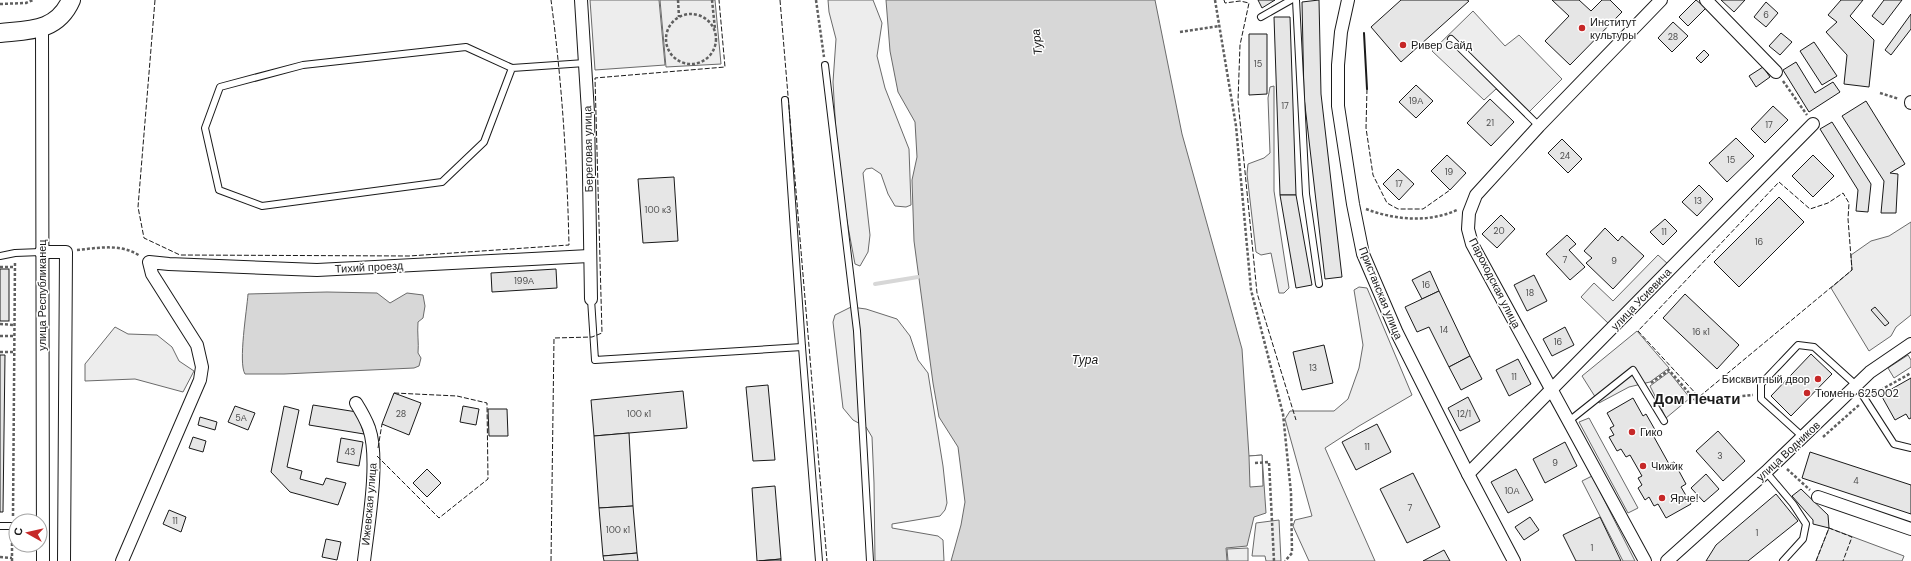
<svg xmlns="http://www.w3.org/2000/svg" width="1911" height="561" font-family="'DM Sans',sans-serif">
<rect width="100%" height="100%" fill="#fff"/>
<g fill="#ededed" stroke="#6a6a6a">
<polygon points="590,0 659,0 665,65 595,70"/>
<polygon points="660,0 715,0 721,64 666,67"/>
<polygon points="828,0 873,0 882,23 877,56 885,88 909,149 911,205 906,207 895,206 888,194 881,174 872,168 866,169 863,173 870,235 868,252 860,266 855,264 846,216 836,133 833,82 836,39 829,12"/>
<polygon points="1473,11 1505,46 1519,35 1562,79 1525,116 1496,89 1484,100 1432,51"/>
<polygon points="1274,86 1274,191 1289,288 1284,293 1279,293 1271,253 1261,255 1256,252 1247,174 1248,164 1264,158 1270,153 1268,98 1270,87"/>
<polygon points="1911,222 1911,315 1896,327 1891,336 1869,351 1831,288 1852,270 1851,255 1871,241 1889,236"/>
<polygon points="1658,255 1669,265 1610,325 1581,297 1594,283 1613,301"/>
<polygon points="1359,287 1367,288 1412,395 1359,426 1325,448 1375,561 1309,561 1293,526 1295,520 1312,516 1285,419 1290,411 1334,411 1348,399 1359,368 1363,345 1354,290"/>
<polygon points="851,307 866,309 897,319 910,336 918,360 928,373 943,466 947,503 945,510 940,516 892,524 892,528 938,536 943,540 944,561 875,561 874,483 872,437 866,427 853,420 843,408 833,322 835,315"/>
<polygon points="115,327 128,334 157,335 172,347 179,361 194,371 183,392 135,379 85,381 85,364"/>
<polygon points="1637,331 1669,368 1650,382 1629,387 1599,403 1582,376"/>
<polygon points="1908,355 1911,360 1911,367 1894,378 1888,368"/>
<polygon points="1669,372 1690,398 1666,418 1650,386"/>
<polygon points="1589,418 1638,508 1628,513 1579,422"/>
<polygon points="1592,476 1635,561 1623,561 1582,481"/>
<polygon points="1279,520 1281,561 1266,561 1265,556 1252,556 1256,523"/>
<polygon points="1829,528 1904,556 1902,561 1816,561"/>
<polygon points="1248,548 1248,561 1228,561 1227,549"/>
</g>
<g fill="#d7d7d7" stroke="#6a6a6a">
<polygon points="886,0 1155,0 1182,134 1242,349 1249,456 1262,455 1266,513 1254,517 1247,546 1226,548 1227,561 951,561 961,525 965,502 958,447 939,417 933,383 914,241 912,180 917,157 915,122 898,92 890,51"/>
<path d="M327,292l50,1 13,10 17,-10 16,2 2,11 -2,12 -5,4c-1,11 1,21 0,31l3,5 -2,8 -5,2 -130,6h-39c-7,-11 2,-65 3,-80z"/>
</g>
<polygon fill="#fff" stroke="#6a6a6a" points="1262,455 1263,486 1250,487 1249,456"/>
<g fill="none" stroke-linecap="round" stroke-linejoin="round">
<polyline stroke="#d7d7d7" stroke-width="4" points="875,284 918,277"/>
</g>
<g fill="#e6e6e6" stroke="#1a1a1a">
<polygon points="1258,0 1275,0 1262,8"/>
<polygon points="1319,0 1321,94 1342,277 1325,279 1304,97 1302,2"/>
<polygon points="1401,0 1467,0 1469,1 1401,62 1371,27"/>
<polygon points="1552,0 1579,0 1591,11 1602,0 1610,0 1622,12 1570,65 1545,41 1569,16"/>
<polygon points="1696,0 1706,8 1688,26 1679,17"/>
<polygon points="1721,0 1745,0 1734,12"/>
<polygon points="1841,0 1863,0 1850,16 1874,40 1869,87 1844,84 1847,55 1826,32 1837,22 1828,15"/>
<polygon points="1884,0 1902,0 1883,25 1872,16"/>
<polygon points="1766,2 1778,13 1766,27 1754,17"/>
<polygon points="1911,14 1911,29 1891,55 1885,50"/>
<polygon points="1274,17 1290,17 1296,195 1280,195"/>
<polygon points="1673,22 1688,36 1672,52 1658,38"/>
<polygon points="1781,33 1792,42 1780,55 1769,46"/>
<polygon points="1249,34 1267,34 1267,94 1249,95"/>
<polygon points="1814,42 1837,76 1822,85 1800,51"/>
<polygon points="1704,50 1709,55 1701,63 1696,58"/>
<polygon points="1796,62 1815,93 1833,82 1840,92 1809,112 1783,70"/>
<polygon points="1763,67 1770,77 1756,87 1749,76"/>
<polygon points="1416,85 1433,101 1416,118 1399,102"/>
<polygon points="1490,99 1514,122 1491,146 1467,123"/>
<polygon points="1866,101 1905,164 1890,173 1898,174 1896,213 1881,213 1884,181 1842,116"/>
<polygon points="1773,106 1788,120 1765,143 1751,129"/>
<polygon points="1832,122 1871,184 1868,212 1856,211 1858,190 1820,129"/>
<polygon points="1736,138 1754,156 1727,182 1709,163"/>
<polygon points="1562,139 1582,159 1568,173 1548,153"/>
<polygon points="1447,155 1466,173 1450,190 1431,171"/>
<polygon points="1813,155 1834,176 1813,197 1792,176"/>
<polygon points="1398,169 1414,184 1399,200 1383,184"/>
<polygon points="674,177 678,241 643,243 638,179"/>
<polygon points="1699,185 1713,199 1697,216 1682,202"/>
<polygon points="1280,195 1296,195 1312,285 1296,288"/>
<polygon points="1779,197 1804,222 1739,287 1714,262"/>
<polygon points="1501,215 1515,229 1497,248 1482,234"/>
<polygon points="1665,219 1677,231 1663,245 1650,232"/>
<polygon points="1605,228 1618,241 1622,236 1644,256 1613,289 1586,263 1592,258 1584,251"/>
<polygon points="1567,235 1576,244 1569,250 1585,267 1570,280 1546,254"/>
<rect x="0" y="269" width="9" height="52"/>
<polygon points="556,269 557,288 492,292 491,273"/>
<polygon points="1430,271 1439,291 1422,299 1412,280"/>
<polygon points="1534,275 1547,301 1527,311 1514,285"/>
<polygon points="1439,291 1470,356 1449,367 1429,327 1417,332 1405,307"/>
<polygon points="1685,294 1739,345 1717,369 1663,318"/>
<polygon points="1875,307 1889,323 1885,326 1871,310"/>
<polygon points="1565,327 1574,345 1552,356 1543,339"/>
<polygon points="1324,345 1333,383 1302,390 1293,352"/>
<polygon points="1811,354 1832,374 1791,416 1771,396"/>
<polygon points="0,355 5,355 3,512 0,512"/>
<polygon points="1470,356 1482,379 1461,390 1449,367"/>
<polygon points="1518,359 1531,384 1509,396 1496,370"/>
<polygon points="1911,378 1911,418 1909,419 1906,414 1895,420 1881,395"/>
<polygon points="768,385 775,460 753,461 746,387"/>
<polygon points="683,391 687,428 594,436 591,400"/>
<polygon points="394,393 421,403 409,435 382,424"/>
<polygon points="1468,397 1480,421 1460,431 1448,408"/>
<polygon points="1633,398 1643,416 1646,414 1658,435 1654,437 1669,464 1674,462 1686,484 1681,487 1691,504 1666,518 1658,504 1654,506 1649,497 1645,500 1638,488 1642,485 1638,478 1642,476 1630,455 1626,457 1621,449 1617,451 1609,437 1614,435 1610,428 1614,426 1607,413"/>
<polygon points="313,405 357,412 364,434 309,425"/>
<polygon points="235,406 255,413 248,430 228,422"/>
<polygon points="284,406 299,410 287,467 302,471 300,479 323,485 326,478 346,483 338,505 290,492 271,472"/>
<polygon points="463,406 479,409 476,425 460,422"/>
<polygon points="488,409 507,409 508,436 489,436"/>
<polygon points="200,417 217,422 215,430 198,425"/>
<polygon points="1377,424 1391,452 1356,470 1342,442"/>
<polygon points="1718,431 1745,461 1723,481 1696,451"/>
<polygon points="629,433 633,506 599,508 594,436"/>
<polygon points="193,437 206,441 203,452 189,448"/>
<polygon points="341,438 363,442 359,466 337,462"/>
<polygon points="1565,442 1577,466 1545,483 1533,459"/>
<polygon points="1810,452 1911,485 1911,514 1802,478"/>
<polygon points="427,469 441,483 427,497 413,483"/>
<polygon points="1516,469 1533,500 1508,513 1491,482"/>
<polygon points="1413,473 1440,527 1407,543 1380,489"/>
<polygon points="1706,474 1719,489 1704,502 1691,488"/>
<polygon points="775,486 781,559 757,561 752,488"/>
<polygon points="1801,489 1828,515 1829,528 1813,524 1813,520 1792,496"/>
<polygon points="1776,494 1798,521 1748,561 1706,561 1716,545"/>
<polygon points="633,506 637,553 603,556 599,508"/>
<polygon points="169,510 186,517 181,532 163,524"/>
<polygon points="1530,517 1539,530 1524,540 1515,527"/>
<polygon points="1600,517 1621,561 1576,561 1563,535"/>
<polygon points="326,539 341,542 337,560 322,557"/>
<polygon points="1444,550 1450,561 1423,561"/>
<polygon points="637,553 638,561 604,561 603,556"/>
<polygon points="781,559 781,561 759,561"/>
</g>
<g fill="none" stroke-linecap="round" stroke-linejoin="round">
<defs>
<g id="lane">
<polyline points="1296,0 1306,194 1319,284"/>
<polyline points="1261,17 1291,0"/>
<polyline points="1451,39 1539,126"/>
<polyline points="825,65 857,331 870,561"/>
<polyline points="512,68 466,47 303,65 220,87 205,128 219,190 262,206 442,182 484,142 512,68 585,63"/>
<polyline points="785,100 802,347"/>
<polyline points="0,256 15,253 41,252"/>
<polyline points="591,299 595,360 802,347 819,561"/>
<polyline points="1569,421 1633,370 1664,421"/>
<polyline points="1803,437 1761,399 1761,384 1798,345 1814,347 1856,385 1894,444 1911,448"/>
<polyline points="1766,472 1793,504 1806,524 1803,539 1783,561"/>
<polyline points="0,526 16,526"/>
</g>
<g id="street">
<polyline points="581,0 588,112 591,299"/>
<polyline points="1348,0 1341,32 1338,65 1338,106 1353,204 1363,254 1397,333 1468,474 1514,561"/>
<polyline points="1706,0 1776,72"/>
<polyline points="42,28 43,561"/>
<polyline points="1911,102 1911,103"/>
<polyline points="41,252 66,252 64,561"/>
<path d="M356,403c5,8 10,17 13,25 11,32 -1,98 -5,133"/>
<polyline points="1468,474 1813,124"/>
<polyline points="1818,497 1911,529"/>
<polyline points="122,561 200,380 202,367 197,345 152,274 149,262 169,264 317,270 589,256"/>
<polyline points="1645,561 1472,244 1468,229 1469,213 1476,195 1539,126 1661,0"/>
<polyline points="1667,561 1766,472 1870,372 1911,344"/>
</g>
<path id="secondary" d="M0,33c29,-3 57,-1 71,-33"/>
</defs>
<use href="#lane" stroke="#1a1a1a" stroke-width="8"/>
<use href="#street" stroke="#1a1a1a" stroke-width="14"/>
<use href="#secondary" stroke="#1a1a1a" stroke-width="20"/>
<g stroke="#5f5f5f" stroke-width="2.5" stroke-dasharray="3 2" stroke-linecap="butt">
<polyline points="678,0 679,17"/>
<polyline points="712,0 715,29"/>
<polyline points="816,0 824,57"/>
<polyline points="1215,0 1236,126 1251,290 1283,414 1291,493 1292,553 1285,561"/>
<polyline points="0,4 26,3 33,0"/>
<circle cx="691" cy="39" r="25"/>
<polyline points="1180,32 1219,26"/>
<polyline points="1783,81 1807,115"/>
<polyline points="1880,93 1899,99"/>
<path d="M1366,209c29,11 62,14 91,1"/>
<path d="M77,250c21,-2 44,-7 63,6"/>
<polyline points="0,267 15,267"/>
<polyline points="0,324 14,325"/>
<polyline points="0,336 13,336"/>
<polyline points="0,352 14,352"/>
<polyline points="1651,383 1669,370 1696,401 1753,395"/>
<polyline points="1872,395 1911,373"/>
<polyline points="1823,437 1859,405"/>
<polyline points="1255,463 1269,462 1274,561"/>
<polyline points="1787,469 1810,490"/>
<polyline points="13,516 15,261"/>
<polyline points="0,557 12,558"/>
<polyline points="12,561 12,536"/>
</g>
<use href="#lane" stroke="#fff" stroke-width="6"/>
<use href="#street" stroke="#fff" stroke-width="12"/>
<use href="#secondary" stroke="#fff" stroke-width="18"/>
<g stroke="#1a1a1a" stroke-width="1" stroke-dasharray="5 2" stroke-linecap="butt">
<path d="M155,0l-17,207 6,31 36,17 229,1 160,-11c-2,-83 -7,-163 -18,-245"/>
<polyline points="780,0 827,561"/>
<polyline points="1224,0 1225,3 1240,1 1249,3 1240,45 1238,101 1257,293 1296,420"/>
<polyline points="1367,89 1366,128 1373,175 1387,203 1398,209 1423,209 1450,190"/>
<polygon points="1779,182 1810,209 1828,203 1843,193 1849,203 1848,219 1852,270 1699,397 1638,331"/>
<polyline points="378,448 382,424"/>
<polyline points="377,456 439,518 488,479 487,403 457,396 394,393"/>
<polyline points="551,561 554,338 592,337 602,333 595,78 725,67 719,0"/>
<polyline points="1816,561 1829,528 1852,537 1843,561"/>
</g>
<polyline stroke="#1a1a1a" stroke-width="2" points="1364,33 1367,89"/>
</g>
<g fill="#c62828" stroke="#fff" stroke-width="1.5">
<circle cx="1582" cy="28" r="4"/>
<circle cx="1403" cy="45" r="4"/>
<circle cx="1818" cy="379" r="4"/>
<circle cx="1807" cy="393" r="4"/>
<circle cx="1632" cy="432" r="4"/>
<circle cx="1643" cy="466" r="4"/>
<circle cx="1662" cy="498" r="4"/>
</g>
<g text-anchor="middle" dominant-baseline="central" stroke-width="3" stroke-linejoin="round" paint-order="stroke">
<g font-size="9" fill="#4d4d4d">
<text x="1766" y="15">6</text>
<text x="1673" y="37">28</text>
<text x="1258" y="64">15</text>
<text x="1416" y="101">19А</text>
<text x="1285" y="106">17</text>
<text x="1490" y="123">21</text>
<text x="1769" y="125">17</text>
<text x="1565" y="156">24</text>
<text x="1731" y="160">15</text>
<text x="1449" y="172">19</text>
<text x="1399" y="184">17</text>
<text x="1698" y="201">13</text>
<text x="658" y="210">100 к3</text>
<text x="1499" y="231">20</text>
<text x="1664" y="232">11</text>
<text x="1759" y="242">16</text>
<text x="1565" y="260">7</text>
<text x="1614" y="261">9</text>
<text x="524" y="281">199А</text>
<text x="1426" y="285">16</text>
<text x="1530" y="293">18</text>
<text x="1444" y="330">14</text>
<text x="1701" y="332">16 к1</text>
<text x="1558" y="342">16</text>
<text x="1313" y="368">13</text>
<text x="1514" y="377">11</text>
<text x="401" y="414">28</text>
<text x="639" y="414">100 к1</text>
<text x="1464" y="414">12/1</text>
<text x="241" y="418">5А</text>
<text x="1367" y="447">11</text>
<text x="350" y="452">43</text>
<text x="1720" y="456">3</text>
<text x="1555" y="463">9</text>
<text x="1856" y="481">4</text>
<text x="1512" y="491">10А</text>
<text x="1410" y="508">7</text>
<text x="175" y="521">11</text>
<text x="618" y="530">100 к1</text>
<text x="1757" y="533">1</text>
<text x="1592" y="548">1</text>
</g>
<g font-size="11" fill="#1a1a1a" stroke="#fff" text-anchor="start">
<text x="1590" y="22">Институт<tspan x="1590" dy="13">культуры</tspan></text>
<text x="1411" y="45">Ривер Сайд</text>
<text x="1810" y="379" text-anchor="end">Бисквитный двор</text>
<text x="1815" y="393">Тюмень 625002</text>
<text x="1640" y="432">Гико</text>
<text x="1651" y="466">Чижик</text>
<text x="1670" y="498">Ярче!</text>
</g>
<g font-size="11" fill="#1a1a1a" stroke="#fff">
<text transform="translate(588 149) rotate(-91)">Береговая улица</text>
<text transform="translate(369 267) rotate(-3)">Тихий проезд</text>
<text transform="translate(1495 283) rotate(63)">Пароходская улица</text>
<text transform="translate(1381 293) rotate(68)">Пристанская улица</text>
<text transform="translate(42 295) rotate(-90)">улица Республиканец</text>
<text transform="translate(1641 299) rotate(-46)">улица Усиевича</text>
<text transform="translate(1788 451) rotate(-43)">улица Водников</text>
<text transform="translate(369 504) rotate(-85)">Ижевская улица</text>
</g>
<g font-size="12" font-style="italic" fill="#1a1a1a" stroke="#fff">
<text transform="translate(1037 42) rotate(-96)">Тура</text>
<text x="1085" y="360">Тура</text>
</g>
<g font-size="15" font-weight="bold" fill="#1a1a1a" stroke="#fff">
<text x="1697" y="399">Дом Печати</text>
</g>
</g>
<g transform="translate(28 533) rotate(278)"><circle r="19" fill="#ffffff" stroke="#a3a3a3"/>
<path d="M0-3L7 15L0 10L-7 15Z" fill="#c62828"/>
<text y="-6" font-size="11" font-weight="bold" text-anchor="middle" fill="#1a1a1a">С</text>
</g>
</svg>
